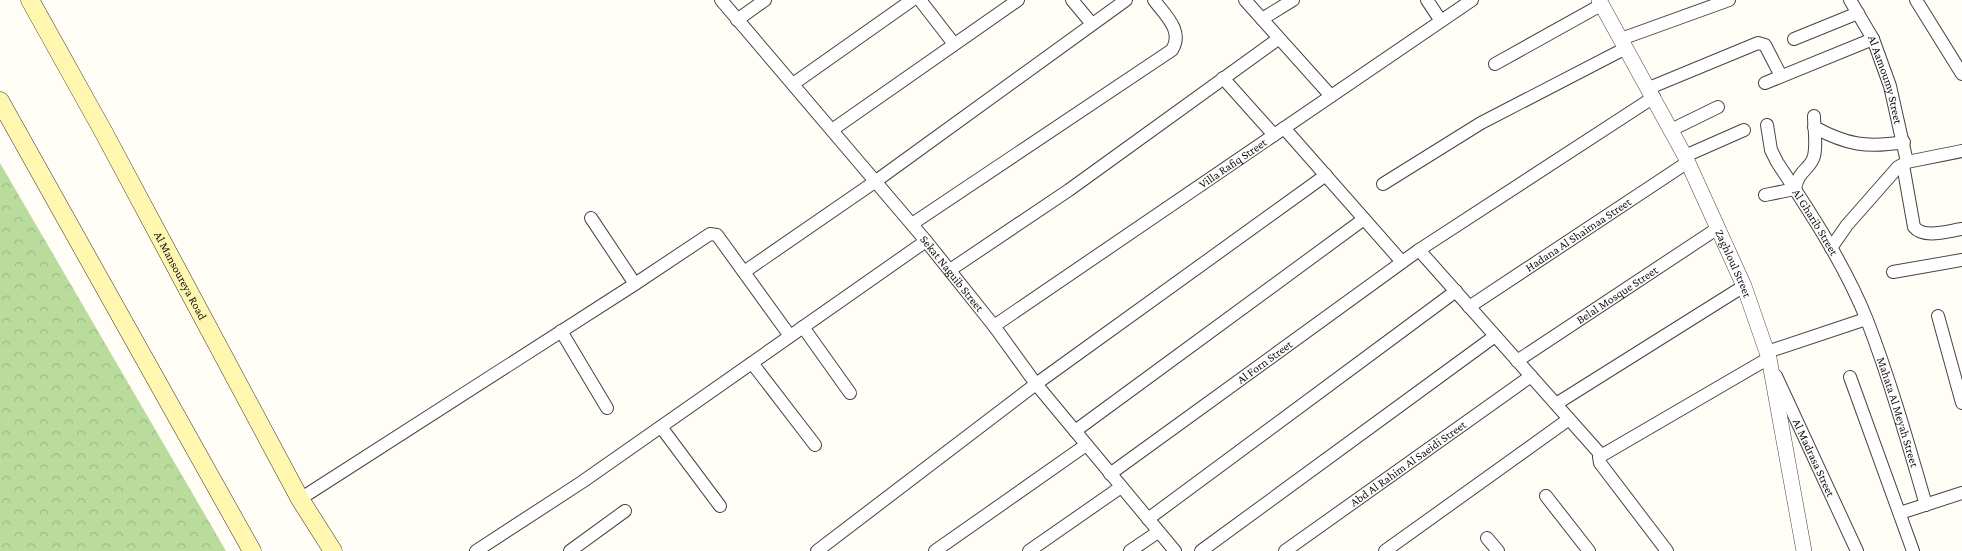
<svg xmlns="http://www.w3.org/2000/svg" width="1962" height="551" font-family="'Crimson Pro',serif">
<defs>
<pattern id="forest-crowns" width="20" height="18" patternUnits="userSpaceOnUse" patternTransform="scale(1.25)"><rect width="20" height="18" fill="#b9dc9c"/><path d="M2 6a3 3 0 1 1 6 0M12 15a3 3 0 1 1 6 0" fill="none" stroke="#9ebc85"/></pattern>
</defs>
<rect width="100%" height="100%" fill="#fffdf5"/>
<polygon fill="url(#forest-crowns)" points="0,163 226,551 0,551"/>
<g fill="none" stroke-linecap="round" stroke-linejoin="round">
<defs>
<g id="minor">
<path id="s1" d="M721,0l205,241 68,85 42,58 139,167"/>
<polyline points="920,0 954,44"/>
<polyline points="1072,0 1092,24"/>
<polyline points="1245,0 1331,96"/>
<polyline points="1427,0 1441,21"/>
<path id="s2" d="M1850,0l23,39 17,47 17,76"/>
<polyline points="1916,0 1962,74"/>
<polyline points="1262,19 1293,0"/>
<polyline points="737,20 765,0"/>
<polyline points="1621,39 1729,0"/>
<polyline points="1794,39 1858,13"/>
<polyline points="1495,64 1601,5"/>
<polyline points="1223,78 1274,135"/>
<polyline points="1765,83 1873,39"/>
<polyline points="793,84 912,0"/>
<polyline points="1649,88 1758,43 1765,45 1781,76"/>
<path id="s3" d="M1767,125l4,25 6,12c33,50 67,101 90,158 23,60 41,123 59,185"/>
<path d="M1814,127c33,18 53,21 90,15"/>
<polyline points="1284,128 1402,262"/>
<polyline points="832,130 1018,0"/>
<polyline points="1671,130 1718,107"/>
<polyline points="1685,156 1744,130"/>
<path d="M1903,165l11,62c10,12 34,4 48,2"/>
<polyline points="1383,184 1481,123 1626,48"/>
<path d="M1765,195l30,-6c3,-19 16,-20 19,-33 3,-12 0,-28 0,-40"/>
<polyline points="591,218 635,284"/>
<path d="M912,224l260,-174c12,-19 -7,-35 -18,-50"/>
<polyline points="1831,248 1847,225 1898,167 1907,162 1962,151"/>
<polyline points="1419,250 1601,455"/>
<polyline points="950,270 1069,190 1278,39"/>
<polyline points="744,272 876,181 1126,0"/>
<polyline points="1893,272 1962,260"/>
<path id="s4" d="M1469,307l219,-145"/>
<polyline points="1938,316 1962,403"/>
<path id="s5" d="M994,326l478,-326"/>
<polyline points="803,327 850,393"/>
<polyline points="561,331 607,408"/>
<polyline points="1767,352 1866,319"/>
<path id="s6" d="M1517,361l201,-133"/>
<polyline points="752,363 815,445"/>
<path id="s7" d="M1776,376l81,175"/>
<polyline points="1850,377 1913,551"/>
<polyline points="1556,404 1744,286"/>
<polyline points="661,427 720,506"/>
<polyline points="1075,431 1364,219"/>
<path id="s8" d="M1110,474l309,-224 235,-153"/>
<polyline points="1546,496 1589,551"/>
<polyline points="300,499 635,284 710,234 717,235 790,336"/>
<polyline points="1900,513 1962,493"/>
<polyline points="1148,519 1456,291"/>
<polyline points="1487,538 1498,551"/>
<polyline points="476,551 582,482 926,241"/>
<polyline points="570,551 625,511"/>
<polyline points="817,551 1036,384 1326,175"/>
<polyline points="935,551 1086,445"/>
<polyline points="1029,551 1121,487"/>
<polyline points="1130,551 1158,532"/>
<polyline points="1201,551 1495,336"/>
<path id="s9" d="M1285,551l246,-175"/>
<polyline points="1385,551 1569,419"/>
<polyline points="1667,551 1600,463 1599,457 1769,358"/>
</g>
<g id="tertiary">
<path id="s10" d="M1599,0l86,156 59,130 25,72 35,193"/>
</g>
<g id="secondary">
<path id="s11" d="M30,0l73,131 197,368 33,52"/>
<polyline points="0,101 252,551"/>
</g>
</defs>
<use href="#minor" stroke="#444" stroke-width="14"/>
<use href="#tertiary" stroke="#444" stroke-width="16"/>
<use href="#secondary" stroke="#333" stroke-width="19"/>
<use href="#minor" stroke="#fff" stroke-width="12"/>
<use href="#tertiary" stroke="#fff" stroke-width="15"/>
<use href="#secondary" stroke="#fff6b0" stroke-width="18"/>
</g>
<g text-anchor="middle" dominant-baseline="central" stroke-width="5" stroke-linejoin="round" paint-order="stroke">
<g font-size="12" fill="#111" stroke="#fff">
<text stroke="none"><textPath href="#s2" startOffset="88">Al Aamoumy Street</textPath></text>
<text stroke="none"><textPath href="#s5" startOffset="289">Villa Rafiq Street</textPath></text>
<text stroke="none"><textPath href="#s3" startOffset="110">Al Gharib Street</textPath></text>
<text stroke="none"><textPath href="#s4" startOffset="131">Hadana Al Shaimaa Street</textPath></text>
<text stroke="none"><textPath href="#s10" startOffset="296">Zaghloul Street</textPath></text>
<text stroke="none"><textPath href="#s1" startOffset="358">Sekat Naguib Street</textPath></text>
<text stroke="none"><textPath href="#s11" startOffset="314">Al Mansoureya Road</textPath></text>
<text stroke="none"><textPath href="#s6" startOffset="120">Belal Mosque Street</textPath></text>
<text stroke="none"><textPath href="#s8" startOffset="191">Al Forn Street</textPath></text>
<text stroke="none"><textPath href="#s3" startOffset="318">Mahata Al Meyah Street</textPath></text>
<text stroke="none"><textPath href="#s7" startOffset="90">Al Madrasa Street</textPath></text>
<text stroke="none"><textPath href="#s9" startOffset="151">Abd Al Rahim Al Saeidi Street</textPath></text>
</g>
</g>
</svg>
